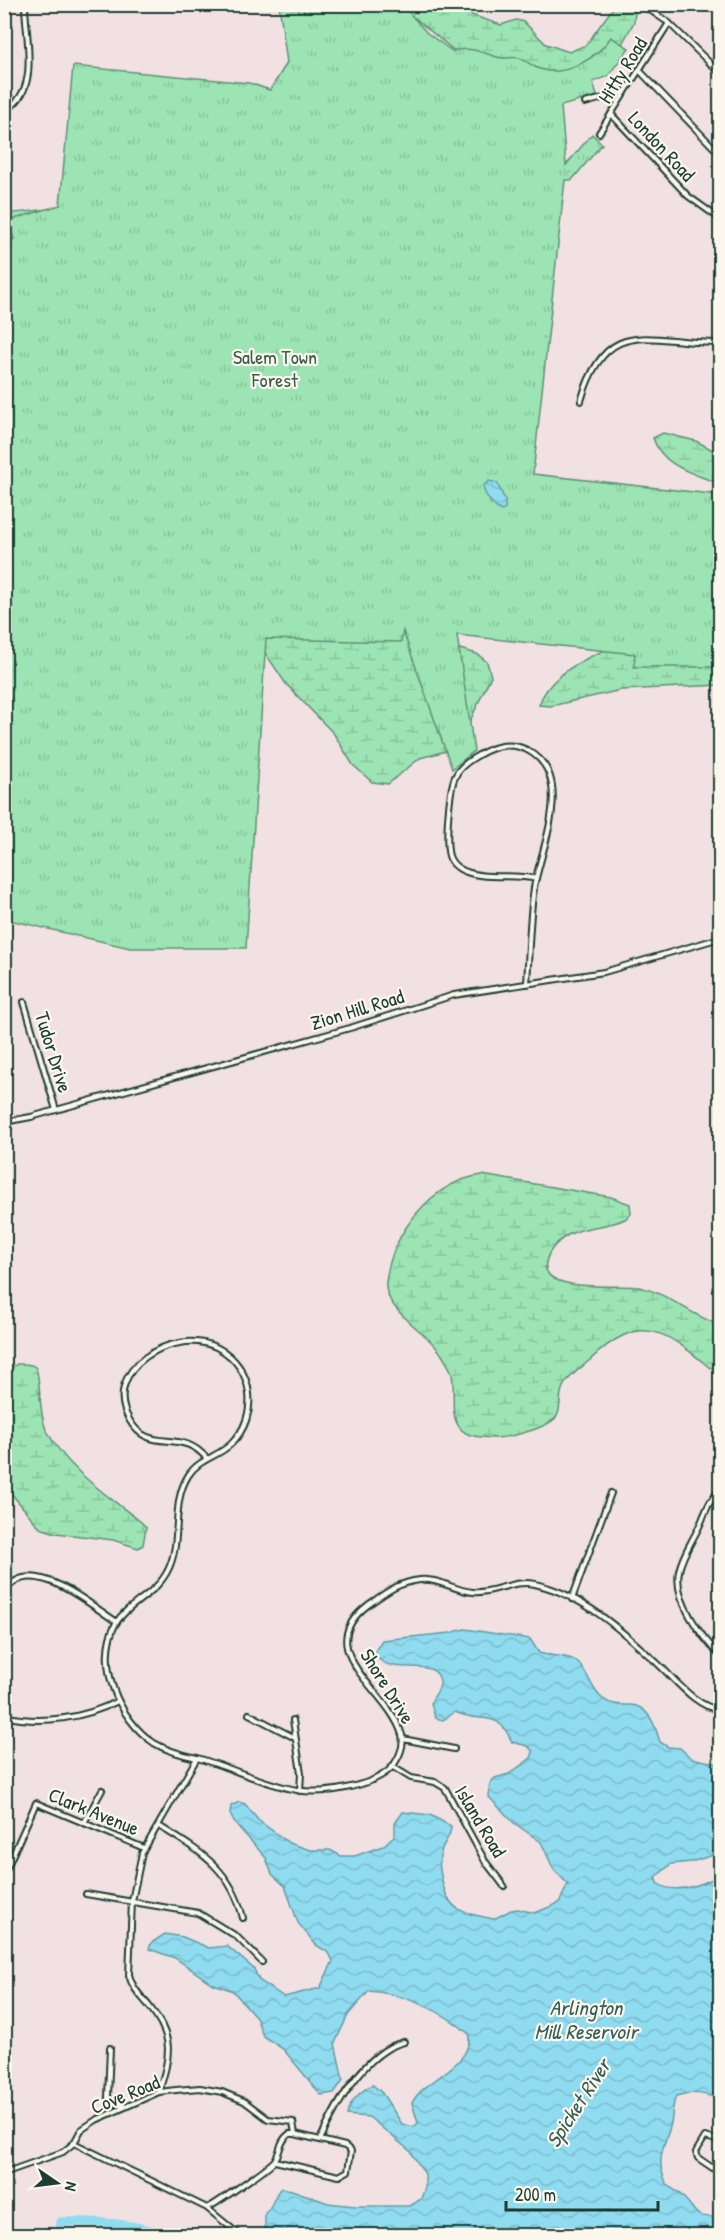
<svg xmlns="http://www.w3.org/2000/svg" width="725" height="2240" font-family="'Patrick Hand',sans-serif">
<defs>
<pattern id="wetland-marsh" width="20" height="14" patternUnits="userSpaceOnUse" patternTransform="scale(1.5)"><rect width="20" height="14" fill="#9ce4b3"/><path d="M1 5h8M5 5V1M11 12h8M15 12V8" fill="none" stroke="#86c49b"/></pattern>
<pattern id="park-tufts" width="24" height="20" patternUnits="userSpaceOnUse" patternTransform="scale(1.5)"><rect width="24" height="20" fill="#9ce4b3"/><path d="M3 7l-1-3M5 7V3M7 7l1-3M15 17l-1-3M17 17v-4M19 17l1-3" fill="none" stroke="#86c49b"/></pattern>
<pattern id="water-waves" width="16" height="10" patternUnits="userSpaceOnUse" patternTransform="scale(1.5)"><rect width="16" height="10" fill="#8fdbef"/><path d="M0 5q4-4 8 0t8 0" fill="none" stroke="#7bbdce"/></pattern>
</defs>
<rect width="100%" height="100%" fill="#f2e1e3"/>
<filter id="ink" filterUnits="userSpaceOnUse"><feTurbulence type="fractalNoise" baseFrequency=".0167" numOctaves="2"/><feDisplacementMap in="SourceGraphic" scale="12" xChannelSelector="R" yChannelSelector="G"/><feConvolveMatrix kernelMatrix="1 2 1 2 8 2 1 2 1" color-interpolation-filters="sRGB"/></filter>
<g filter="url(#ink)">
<g fill="url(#wetland-marsh)" stroke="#5e9074" stroke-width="1.5">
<path d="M295,5h147l59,20 15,-5 8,2 22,22 23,8 17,-7 29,-40h14l6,8 -1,9 -17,31 -9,9 -51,18 -47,-13 -34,-3 -13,-6 -47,-39 -14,-4 -7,1 -16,9 -11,12 -49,77 -19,24 -22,21 -36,23 -16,28 -11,7 -34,7 -16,12 -15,7 -40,1 -45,7 -41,15 -19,1v-53c105,-9 232,-45 284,-147 10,-19 -2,-44 6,-62z"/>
<path d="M663,433l33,8 24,13v30c-25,-10 -58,-17 -67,-46z"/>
<path d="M720,616v69l-99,5 -70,16 -12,-1c17,-55 132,-75 181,-89z"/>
<polygon points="244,621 391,629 477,654 487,662 491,676 462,738 446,751 420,758 388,784 372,782 353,765 334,734 286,684"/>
<path d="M482,1175l129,22 19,7 1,10 -6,5c-18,9 -40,6 -57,16 -10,6 -20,16 -22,28 -6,31 75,21 93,24 31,7 52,29 81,38v41l-10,2c-47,-40 -71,-55 -120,-8 -8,7 -21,16 -26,25 -6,9 -2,22 -7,31 -8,12 -49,22 -63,22 -12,-1 -26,0 -34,-10 -12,-14 -3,-40 -9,-57 -2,-5 -6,-11 -9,-16 -14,-24 -59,-44 -56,-73 6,-49 45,-100 96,-107z"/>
<path d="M17,1364c6,0 14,-1 18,3 6,5 3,46 11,62 21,41 60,65 95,93l5,5 -3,18 -5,3 -25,-8 -57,-7 -16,-5 -35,-42v-113z"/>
</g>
<path fill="url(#park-tufts)" stroke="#5e9074" stroke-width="1.5" d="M279,4l117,1 1,4h9l21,24 25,18c18,-5 28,1 45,6 7,3 15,-1 23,1 7,3 13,9 20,11 26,9 58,-12 71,-32l18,11 -21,28 -15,6 4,14 -36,10 5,59 26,-31 10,10 -30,36h-7l-32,294 187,21v172h-86l1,-13 -178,-19 17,116 -22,18 -49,-138 -2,11 -135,-3 -20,309h-116l-125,-29v-675l9,-5 -6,-18 52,-16 13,-139 176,17 21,7 17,-27z"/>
<g fill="url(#water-waves)" stroke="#629ca4" stroke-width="1.5">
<path d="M489,481l8,2 8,17v9l-3,2c-8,-3 -18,-16 -19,-25z"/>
<path d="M465,1629l65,10 9,14c10,3 23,2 33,6 16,7 17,30 31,40 8,6 17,6 27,6 19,0 26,23 30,37l8,5 12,1 11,10 29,6v89l-29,9 -20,2 -15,13 1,6c17,13 47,1 63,-8v226c-12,-8 -30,-10 -44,-5 -4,9 -3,18 -5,27 -5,21 -17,35 -5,59 4,7 12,9 17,15 18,18 7,20 37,20v18h-455v-22c9,-7 8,-17 16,-25l11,2 36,13 27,3h55l11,-7 4,-12v-13l-14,-22 -42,-35 -22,-2c2,-13 14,-25 26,-30l9,8 20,31 12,3 4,-4 -6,-20c12,-25 60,-35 57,-69 -25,-23 -67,-41 -100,-43l-21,24 -13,28 8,37 -9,13 -13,2 -38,-46 -20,-13 -7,-19 -23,-26 -22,-8 -36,-25 -26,-9 2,-6 14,-9 18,3 26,11 18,-2 27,23 5,11 25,17 36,-9 13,-27 -4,-8 -13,-8 -18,-22 -13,-37 -13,-12 -6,-16 -32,-36 -4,-8 1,-8 8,-4 6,2 13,16 31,23 21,7h20l11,6h14l28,-10 12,-11v-12l8,-11 27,3 21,11c1,9 -8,17 -10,26 -3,10 -1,19 1,28 6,33 23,33 52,39l17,-9 7,-1 17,4 24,-10 9,-19 -14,-14 -13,-28 -27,-19 -25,-26 1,-14 5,-5 14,-4 22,-16 2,-6 -5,-6 -16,-4c-16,-35 -28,-17 -57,-30l-12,8 -8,-2 -4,-15c2,-7 11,-15 9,-22 -4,-27 -52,-1 -66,-28l8,-13 68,-7z"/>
</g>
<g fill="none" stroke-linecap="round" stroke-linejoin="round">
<path stroke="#8fdbef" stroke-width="9" d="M60,2236l1,-14c33,-1 73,0 104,14"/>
<defs>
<g id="street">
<polyline points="641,4 669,23 720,73"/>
<polyline points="639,70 720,154"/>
<polyline points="585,103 625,92"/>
<path d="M4,111c38,-19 21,-73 21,-107"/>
<polyline points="611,114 688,196 720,219"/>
<polyline points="599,133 669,23"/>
<path d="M581,401c26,-89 70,-57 139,-58"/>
<path d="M527,984c2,-32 2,-64 7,-96 6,-38 43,-113 -7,-138 -20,-10 -38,-2 -55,9 -6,4 -13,9 -16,16 -7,12 -11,67 -7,81 2,6 6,10 11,13 21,12 53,4 76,10"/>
<polyline points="24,1002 56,1110"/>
<polyline points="4,1122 31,1117 350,1028 454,995 604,972 720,938"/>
<path d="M720,1490c-12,10 -15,25 -22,39 -7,14 -16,27 -19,42 -6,29 23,66 41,85"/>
<path d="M4,1593c25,-42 86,12 113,29"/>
<polyline points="572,1599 611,1493"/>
<polyline points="249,1714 295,1738"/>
<path d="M4,1716c38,9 81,2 114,-15"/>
<polyline points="293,1720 301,1773 300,1791"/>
<polyline points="403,1739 454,1749"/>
<path d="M197,1758c-14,-3 -30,-7 -43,-15 -35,-23 -60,-80 -38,-120 13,-21 41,-28 53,-55 13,-29 2,-65 19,-92 10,-17 30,-19 43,-32 29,-28 23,-77 -13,-96 -45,-23 -119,23 -88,73 20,34 52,6 77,38"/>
<polyline points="393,1767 411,1778 435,1782 445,1788 485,1861 504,1886"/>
<polyline points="84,1823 102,1790"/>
<path d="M159,1826c40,25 72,42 84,92"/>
<polyline points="5,1872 36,1803 144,1848"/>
<polyline points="86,1894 198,1913 236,1936 262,1962"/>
<polyline points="110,2048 108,2097 111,2102 124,2106"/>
<path d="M159,2092c11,-37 16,-54 -10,-86 -8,-10 -17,-18 -20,-31l3,-74 10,-48 55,-95c33,9 66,26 100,32 25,5 71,-3 91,-19 9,-8 17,-24 14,-36 -13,-46 -94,-84 -34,-130 17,-12 31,-23 52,-25 19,-2 35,11 53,12 21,2 40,-13 62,-8 48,11 86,46 121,78 18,16 39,45 64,48"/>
<path d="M320,2140c15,-33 45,-89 84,-98"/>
<polyline points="720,2141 705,2137 696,2152 698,2158 720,2173"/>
<polyline points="74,2143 81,2130 96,2120 159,2092 176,2090 200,2088 222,2092 244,2101 268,2119 293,2122 295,2134 345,2146 351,2151 348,2171 339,2176 275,2161"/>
<polyline points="4,2161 9,2171"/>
<path d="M4,2173l59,-21 11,-9 133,65c5,-1 60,-40 66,-46 8,-7 5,-20 16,-28h6"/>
<polyline points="208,2209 241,2236"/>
</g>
</defs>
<use href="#street" stroke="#1f3d34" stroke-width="8"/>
<use href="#street" stroke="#fbf7ec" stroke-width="4"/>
</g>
</g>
<g text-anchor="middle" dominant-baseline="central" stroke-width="4.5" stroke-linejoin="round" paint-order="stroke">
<g font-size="20" fill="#1f3d34" stroke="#fbf7ec">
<text transform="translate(622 70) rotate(-58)">Hitty Road</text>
<text transform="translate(662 146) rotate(47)">London Road</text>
<text transform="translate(357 1009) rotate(-17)">Zion Hill Road</text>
<text transform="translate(54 1052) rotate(73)">Tudor Drive</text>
<text transform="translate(388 1686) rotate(58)">Shore Drive</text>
<text transform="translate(94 1811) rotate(22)">Clark Avenue</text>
<text transform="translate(481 1821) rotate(59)">Island Road</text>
<text transform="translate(125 2094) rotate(-22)">Cove Road</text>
</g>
<g font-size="20" fill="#385e4d" stroke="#fbf7ec">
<text x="275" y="356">Salem Town<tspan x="275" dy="23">Forest</tspan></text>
</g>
<g font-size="21" font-style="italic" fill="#355d59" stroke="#fbf7ec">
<text x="586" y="2007">Arlington<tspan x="586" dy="24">Mill Reservoir</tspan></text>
<text transform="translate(578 2103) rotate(-57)">Spicket River</text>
</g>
</g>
<rect width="725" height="2240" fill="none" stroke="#fbf7ec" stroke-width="24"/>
<rect x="12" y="12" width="701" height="2216" fill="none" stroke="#1f3d34" stroke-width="2" filter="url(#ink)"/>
<g transform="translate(57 2183) rotate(104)" stroke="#fbf7ec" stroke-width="4.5" paint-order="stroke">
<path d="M0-4.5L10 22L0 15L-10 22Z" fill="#1f3d34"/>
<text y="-9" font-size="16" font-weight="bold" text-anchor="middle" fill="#1f3d34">N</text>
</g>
<path d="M506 2201v9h152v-9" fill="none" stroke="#1f3d34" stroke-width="3"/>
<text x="515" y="2201" font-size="18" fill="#1f3d34" stroke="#fbf7ec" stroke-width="4.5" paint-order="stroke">200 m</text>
</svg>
